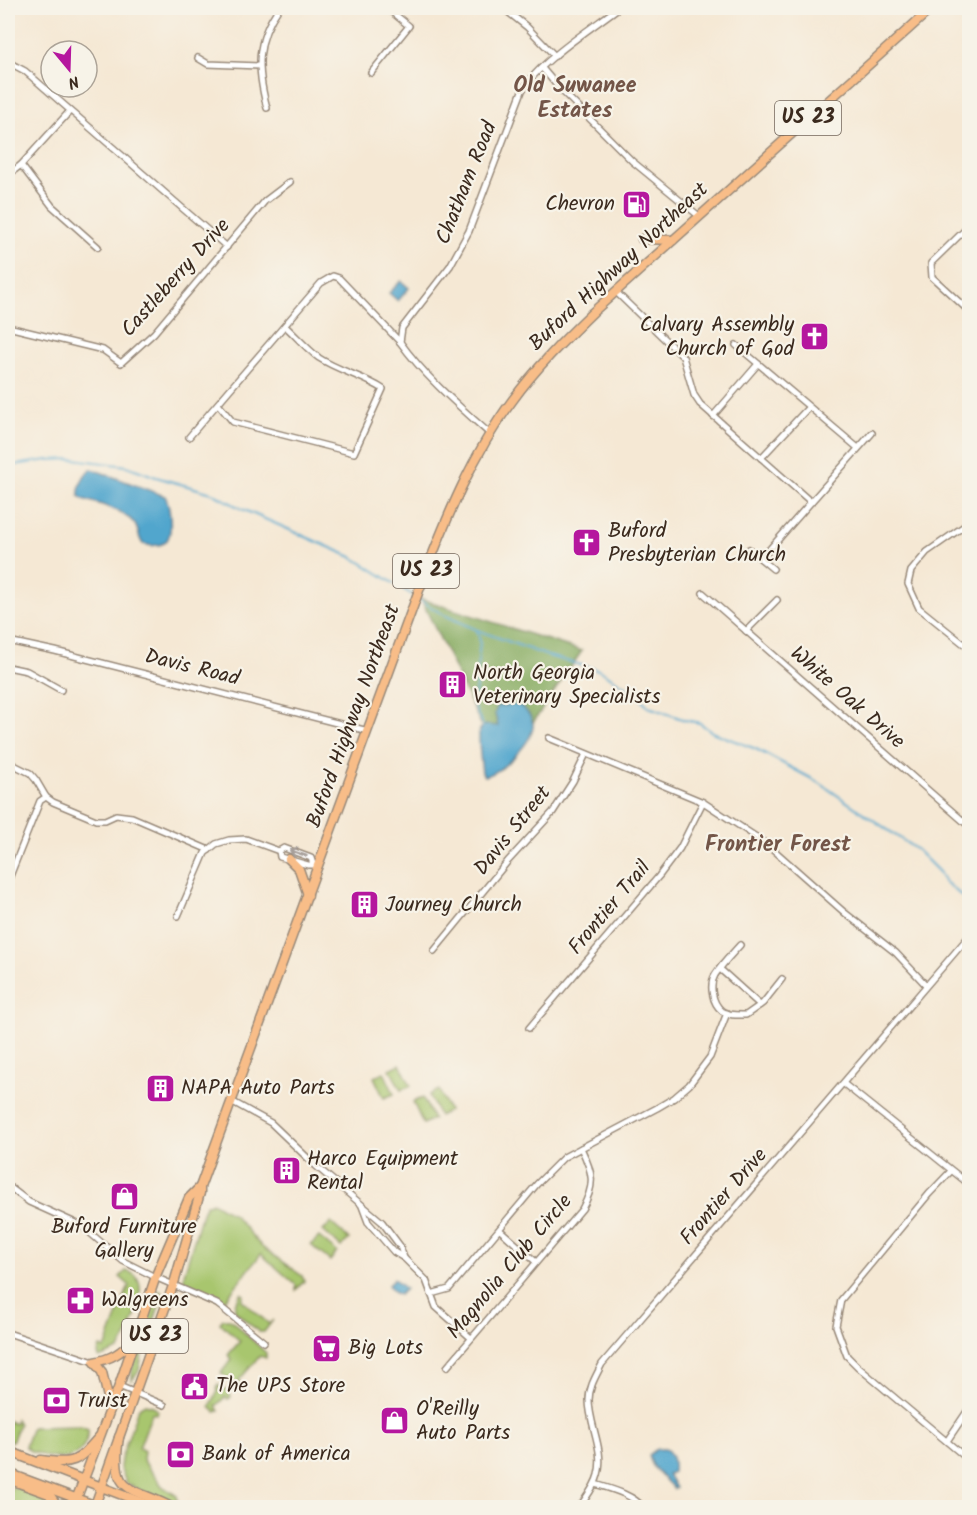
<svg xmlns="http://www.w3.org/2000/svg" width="977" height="1515" font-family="Kalam,sans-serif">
<rect width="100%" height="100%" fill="#f7f3e8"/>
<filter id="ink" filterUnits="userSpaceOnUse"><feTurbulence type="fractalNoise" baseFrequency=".0167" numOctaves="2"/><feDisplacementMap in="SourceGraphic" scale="12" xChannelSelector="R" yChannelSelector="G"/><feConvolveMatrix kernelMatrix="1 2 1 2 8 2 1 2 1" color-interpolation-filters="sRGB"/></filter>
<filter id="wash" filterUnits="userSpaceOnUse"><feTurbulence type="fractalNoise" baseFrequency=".008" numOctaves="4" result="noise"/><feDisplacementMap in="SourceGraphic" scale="24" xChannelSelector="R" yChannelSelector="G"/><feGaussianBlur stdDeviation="1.35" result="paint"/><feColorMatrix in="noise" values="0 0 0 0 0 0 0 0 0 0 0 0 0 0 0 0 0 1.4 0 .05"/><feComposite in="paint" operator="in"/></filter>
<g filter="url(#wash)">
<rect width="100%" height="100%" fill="#f5e8d4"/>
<g fill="#a8c66e" stroke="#727846" stroke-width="1.5">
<polygon points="400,1064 411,1086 401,1090 390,1069"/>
<polygon points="384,1072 394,1094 384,1098 374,1077"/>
<polygon points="439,1090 449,1111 439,1116 429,1095"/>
<polygon points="423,1098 433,1119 423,1124 413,1102"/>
<polygon points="212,1202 234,1215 262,1247 302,1276 304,1281 296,1290 296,1285 261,1254 224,1301 189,1286 184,1281 184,1274 203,1210 206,1205"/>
<polygon points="331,1223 349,1239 341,1247 323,1231"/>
<polygon points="319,1237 337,1252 330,1261 311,1245"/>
<path d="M126,1271c31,6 3,63 -7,79l-20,8 -1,-5 2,-6 5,2 24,-64 -9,-8z"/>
<polygon points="161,1291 163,1295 142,1354 139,1370 132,1380 132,1369 142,1340 145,1322 156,1292"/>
<polygon points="241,1293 244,1295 242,1300 269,1324 273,1320 264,1332 259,1332 235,1311 235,1304"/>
<polygon points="223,1319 230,1319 266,1353 266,1358 260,1356 239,1380 242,1385 238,1388 221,1373 232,1359 228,1355 240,1341 220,1323"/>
<polygon points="218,1385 229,1392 231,1397 228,1399 225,1397 216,1406 219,1411 215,1412 210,1407 218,1391 217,1388"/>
<polygon points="145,1404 153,1406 158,1411 156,1414 152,1413 139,1448 144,1451 143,1460 162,1486 177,1496 178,1501 176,1504 172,1505 127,1484 120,1468 121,1459 137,1411 140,1407"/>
<polygon points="16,1419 19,1424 13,1440 8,1443 8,1421 15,1424"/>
<path d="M81,1426l7,3c1,6 0,9 -3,14 -8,19 -27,17 -43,12 -7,-2 -13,-3 -17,-9l7,-19z"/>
<polygon points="16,1487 45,1496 55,1508 8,1508 8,1489"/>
</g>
<polygon fill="#86ab61" stroke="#606a40" stroke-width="1.5" points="421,599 582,651 502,768"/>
<g fill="#51a6cd" stroke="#466876" stroke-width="1.5">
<polygon points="401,281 409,288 398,301 389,293"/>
<path d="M92,469l73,27c5,9 8,36 2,44 -5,7 -17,6 -24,4 -5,-6 -4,-15 -9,-21 -12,-14 -35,-19 -51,-24l-4,-3c-1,-8 5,-24 13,-27z"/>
<path d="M518,705c7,3 16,13 15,22 -2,17 -33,47 -49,49l-2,-3c-1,-11 -5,-37 -2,-45l6,-3 12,1 -3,-12 2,-8z"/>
<polygon points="394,1279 405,1289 399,1295 393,1292 388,1285"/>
<path d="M657,1449h8c8,4 9,15 8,23l-5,2 8,14 -2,1c-10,-11 -22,-19 -25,-34z"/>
</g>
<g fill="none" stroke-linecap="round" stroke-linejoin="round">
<g stroke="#51a6cd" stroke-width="2">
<polyline points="8,466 48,460 74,459 127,466 156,477 212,493 242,509 354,558 414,596"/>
<polyline points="418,599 444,615 477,630 548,656 599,670 633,691 649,707 685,720 700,723 712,732 756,749 818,782 917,850 939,872 944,881 970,903"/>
<polyline points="477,630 480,641 474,707 483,726"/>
</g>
</g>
</g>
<g filter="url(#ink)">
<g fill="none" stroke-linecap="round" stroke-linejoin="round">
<defs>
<g id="minor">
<polyline points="503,8 527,27 555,56"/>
<polyline points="198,58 208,64 259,66"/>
<polyline points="8,62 25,71 40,84 227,247"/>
<polyline points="542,68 559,88 632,161 699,216"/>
<polyline points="371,73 409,26 387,8"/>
<path d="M267,108c-10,-38 -12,-67 12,-100"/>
<polyline points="21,165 52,206 98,247"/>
<polyline points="8,175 21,165 70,111"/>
<polyline points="970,225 931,263 932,277 970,312"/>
<polyline points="616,292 683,357 694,395 700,404 811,502 872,433"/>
<polyline points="8,327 103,350 121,363 154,333 265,201 290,182"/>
<polyline points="736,345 858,448"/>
<path d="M218,404l15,18 121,31 29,-64c-20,-13 -44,-18 -64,-31 -12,-9 -23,-22 -34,-32"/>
<polyline points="713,416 758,364"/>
<path d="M490,434c-31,-28 -65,-57 -90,-92l2,-14 48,-62 19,-35 53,-140c18,-30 67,-61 96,-83"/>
<polyline points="189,437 321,283 333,276 339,278 400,342"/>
<polyline points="761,458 809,407"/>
<polyline points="970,522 927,552 911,571 908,584 919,608 970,649"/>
<polyline points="749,549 773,569"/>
<polyline points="761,559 811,502"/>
<polyline points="703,593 970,827"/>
<polyline points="746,631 777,600"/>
<polyline points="8,641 55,651 368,731"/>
<polyline points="8,667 27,671 61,690"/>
<polyline points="549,738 703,802 767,844 845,913 896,953 926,985"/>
<polyline points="8,762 30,773 36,780 46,797 53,802 96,820 105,820 116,815 132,817 209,850"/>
<polyline points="279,851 280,857 308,865 316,865"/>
<polyline points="8,881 40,801 46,797"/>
<polyline points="178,916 205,853 216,844 229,840 246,839 279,851 284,848 311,858 313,864"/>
<path d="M740,945c-8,9 -18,19 -25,30 -6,10 -3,28 7,36 7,5 16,4 24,4l17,-12 19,-24"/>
<polyline points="434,951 508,861 553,812 573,781 586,754"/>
<polyline points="720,969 760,1005"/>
<polyline points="529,1028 659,876 680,848 703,802"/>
<polyline points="844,1084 970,1185"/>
<polyline points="233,1102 271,1123 316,1166 382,1222 400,1246 404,1258"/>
<polyline points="951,1171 929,1194 841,1300 836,1326 847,1356 858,1367 970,1461"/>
<polyline points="8,1186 29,1202 82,1226 123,1261 155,1277 217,1304 264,1342"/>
<polyline points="362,1206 368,1222 394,1252 404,1258 426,1280 436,1307 471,1338"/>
<polyline points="500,1230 536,1262"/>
<polyline points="431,1294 449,1289 537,1184 564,1157 657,1108 674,1098 689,1085 710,1057 727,1013"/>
<polyline points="8,1333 94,1362"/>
<path d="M447,1367l135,-158c14,-25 11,-36 -1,-61"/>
<polyline points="119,1386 164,1405"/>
<polyline points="947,1441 970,1407"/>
<path d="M595,1484c16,5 37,10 49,24"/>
<path d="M579,1508c7,-11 16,-21 19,-33 7,-25 -9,-50 -9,-75 0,-13 7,-24 13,-36l368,-429"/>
</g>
<g id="primary">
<polyline points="642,239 673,240"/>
<polyline points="289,859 299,869 308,895"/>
<path d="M110,1406l-8,-34 -8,-10c17,-3 27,-9 39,-22"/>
<polyline points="73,1508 119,1386 157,1273 189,1198 200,1187"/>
<path d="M94,1508l81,-228 25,-87v-6l222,-605c24,-63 50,-127 90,-181 24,-33 52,-61 81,-89l339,-304"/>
</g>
<g id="trunk">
<path d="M119,1437c-9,60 12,48 54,71"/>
<polyline points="8,1451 156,1508"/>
<path d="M41,1460c34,5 36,2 58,-23"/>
<polyline points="8,1473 102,1508"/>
<polyline points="8,1479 49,1494 59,1508"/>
</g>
</defs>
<use href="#minor" stroke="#988979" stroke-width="8"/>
<use href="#primary" stroke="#988979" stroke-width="11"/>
<use href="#trunk" stroke="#988979" stroke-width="11"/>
<use href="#minor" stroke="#fff" stroke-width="5"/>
<use href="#primary" stroke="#f8bd88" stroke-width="8"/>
<use href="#trunk" stroke="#f8bd88" stroke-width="8"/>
</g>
<defs><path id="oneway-shaft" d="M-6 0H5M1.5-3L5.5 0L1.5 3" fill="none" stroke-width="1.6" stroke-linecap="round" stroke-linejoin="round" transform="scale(1.5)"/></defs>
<use stroke="#a79f9a" href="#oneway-shaft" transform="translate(298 853) rotate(-161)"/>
</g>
<defs>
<symbol id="fuel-square" viewBox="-11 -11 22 22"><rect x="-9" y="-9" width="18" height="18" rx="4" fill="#b5179e" stroke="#f7f3e8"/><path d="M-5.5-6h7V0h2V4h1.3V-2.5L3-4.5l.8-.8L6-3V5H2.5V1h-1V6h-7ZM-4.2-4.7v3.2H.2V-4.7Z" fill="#fff"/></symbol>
<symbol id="church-square" viewBox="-11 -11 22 22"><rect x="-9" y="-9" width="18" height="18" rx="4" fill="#b5179e" stroke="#f7f3e8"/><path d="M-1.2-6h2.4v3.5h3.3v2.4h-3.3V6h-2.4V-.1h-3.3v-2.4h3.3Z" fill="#fff"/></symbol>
<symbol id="building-square" viewBox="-11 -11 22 22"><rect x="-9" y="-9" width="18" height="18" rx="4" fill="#b5179e" stroke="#f7f3e8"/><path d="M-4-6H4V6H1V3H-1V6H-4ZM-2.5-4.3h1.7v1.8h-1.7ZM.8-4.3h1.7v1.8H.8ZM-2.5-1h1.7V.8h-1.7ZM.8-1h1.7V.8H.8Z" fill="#fff"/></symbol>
<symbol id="shop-square" viewBox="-11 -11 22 22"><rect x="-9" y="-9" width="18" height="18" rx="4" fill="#b5179e" stroke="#f7f3e8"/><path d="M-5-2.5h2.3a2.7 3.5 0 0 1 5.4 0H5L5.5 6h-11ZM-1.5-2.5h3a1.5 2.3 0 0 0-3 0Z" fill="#fff"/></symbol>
<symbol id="pharmacy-square" viewBox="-11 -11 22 22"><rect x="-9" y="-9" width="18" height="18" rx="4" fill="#b5179e" stroke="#f7f3e8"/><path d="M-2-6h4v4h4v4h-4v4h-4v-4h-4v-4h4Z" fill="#fff"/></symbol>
<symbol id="supermarket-square" viewBox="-11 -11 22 22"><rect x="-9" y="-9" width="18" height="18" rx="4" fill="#b5179e" stroke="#f7f3e8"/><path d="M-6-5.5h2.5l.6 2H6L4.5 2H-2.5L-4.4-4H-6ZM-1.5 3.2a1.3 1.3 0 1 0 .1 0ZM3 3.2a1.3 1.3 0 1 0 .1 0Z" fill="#fff"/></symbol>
<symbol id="civic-square" viewBox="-11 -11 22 22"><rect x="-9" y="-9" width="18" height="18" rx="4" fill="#b5179e" stroke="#f7f3e8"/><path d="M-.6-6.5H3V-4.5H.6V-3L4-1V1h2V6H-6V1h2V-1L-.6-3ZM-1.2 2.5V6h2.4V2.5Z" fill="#fff"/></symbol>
<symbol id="bank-square" viewBox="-11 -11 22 22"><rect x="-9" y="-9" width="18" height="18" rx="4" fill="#b5179e" stroke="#f7f3e8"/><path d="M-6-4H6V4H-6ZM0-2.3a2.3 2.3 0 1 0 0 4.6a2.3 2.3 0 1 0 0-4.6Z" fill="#fff"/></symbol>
</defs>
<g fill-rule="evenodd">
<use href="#fuel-square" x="620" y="188" width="33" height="33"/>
<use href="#church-square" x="798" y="320" width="33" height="33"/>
<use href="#church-square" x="570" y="526" width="33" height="33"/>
<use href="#building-square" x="436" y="668" width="33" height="33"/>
<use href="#building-square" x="348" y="888" width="33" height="33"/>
<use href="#building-square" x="144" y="1072" width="33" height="33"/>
<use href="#building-square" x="270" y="1154" width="33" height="33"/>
<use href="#shop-square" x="108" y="1180" width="33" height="33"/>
<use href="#pharmacy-square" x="64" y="1284" width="33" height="33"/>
<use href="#supermarket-square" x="310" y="1332" width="33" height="33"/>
<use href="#civic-square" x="178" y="1370" width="33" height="33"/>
<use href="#bank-square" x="40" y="1384" width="33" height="33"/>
<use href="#shop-square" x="378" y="1404" width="33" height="33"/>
<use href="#bank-square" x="164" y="1438" width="33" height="33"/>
</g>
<g text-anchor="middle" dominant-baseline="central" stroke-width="4.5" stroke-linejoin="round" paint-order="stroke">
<g fill="#f7f3e8" stroke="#73665b" stroke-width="1.5">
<rect x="775" y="101" width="66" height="34" rx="4.5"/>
<rect x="393" y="554" width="66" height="34" rx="4.5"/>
<rect x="122" y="1319" width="66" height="34" rx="4.5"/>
</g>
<g font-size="20" font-weight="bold" fill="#3b2a1e">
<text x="808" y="118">US 23</text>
<text x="426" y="571">US 23</text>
<text x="155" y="1336">US 23</text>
</g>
<g font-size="21" fill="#3b2a1e" stroke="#f7f3e8">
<text transform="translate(467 183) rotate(-68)">Chatham Road</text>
<text transform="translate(619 267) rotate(-43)">Buford Highway Northeast</text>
<text transform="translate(176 278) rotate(-48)">Castleberry Drive</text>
<text transform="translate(192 668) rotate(14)">Davis Road</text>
<text transform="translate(847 698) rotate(41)">White Oak Drive</text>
<text transform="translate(354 716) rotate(-70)">Buford Highway Northeast</text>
<text transform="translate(513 831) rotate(-51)">Davis Street</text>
<text transform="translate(610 908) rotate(-50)">Frontier Trail</text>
<text transform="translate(724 1197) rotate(-49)">Frontier Drive</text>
<text transform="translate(510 1267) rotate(-50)">Magnolia Club Circle</text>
</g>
<g font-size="21" fill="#3b2a1e" stroke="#f7f3e8" text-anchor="start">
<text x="615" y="204" text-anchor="end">Chevron</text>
<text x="794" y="325" text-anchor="end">Calvary Assembly<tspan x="794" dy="24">Church of God</tspan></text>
<text x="608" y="531">Buford<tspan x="608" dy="24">Presbyterian Church</tspan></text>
<text x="473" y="673">North Georgia<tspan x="473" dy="24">Veterinary Specialists</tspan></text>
<text x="385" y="905">Journey Church</text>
<text x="181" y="1088">NAPA Auto Parts</text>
<text x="307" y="1159">Harco Equipment<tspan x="307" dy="24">Rental</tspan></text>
<text x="124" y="1227" text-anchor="middle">Buford Furniture<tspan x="124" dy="24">Gallery</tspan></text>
<text x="101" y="1300">Walgreens</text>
<text x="348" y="1348">Big Lots</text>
<text x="216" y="1386">The UPS Store</text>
<text x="77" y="1401">Truist</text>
<text x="416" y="1409">O'Reilly<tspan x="416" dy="24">Auto Parts</tspan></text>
<text x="202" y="1454">Bank of America</text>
</g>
<g font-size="22" font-weight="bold" fill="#735548" stroke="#f7f3e8">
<text x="575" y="86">Old Suwanee<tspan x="575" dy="25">Estates</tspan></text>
<text x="778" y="845">Frontier Forest</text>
</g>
</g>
<rect width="977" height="1515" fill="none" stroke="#f7f3e8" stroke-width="30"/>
<g transform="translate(69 69) rotate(161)"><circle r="28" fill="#f7f3e8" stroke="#aca397" stroke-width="1.5"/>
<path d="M0-4.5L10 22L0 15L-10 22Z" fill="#b5179e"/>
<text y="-9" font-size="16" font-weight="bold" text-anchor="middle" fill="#3b2a1e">N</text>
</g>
</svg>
